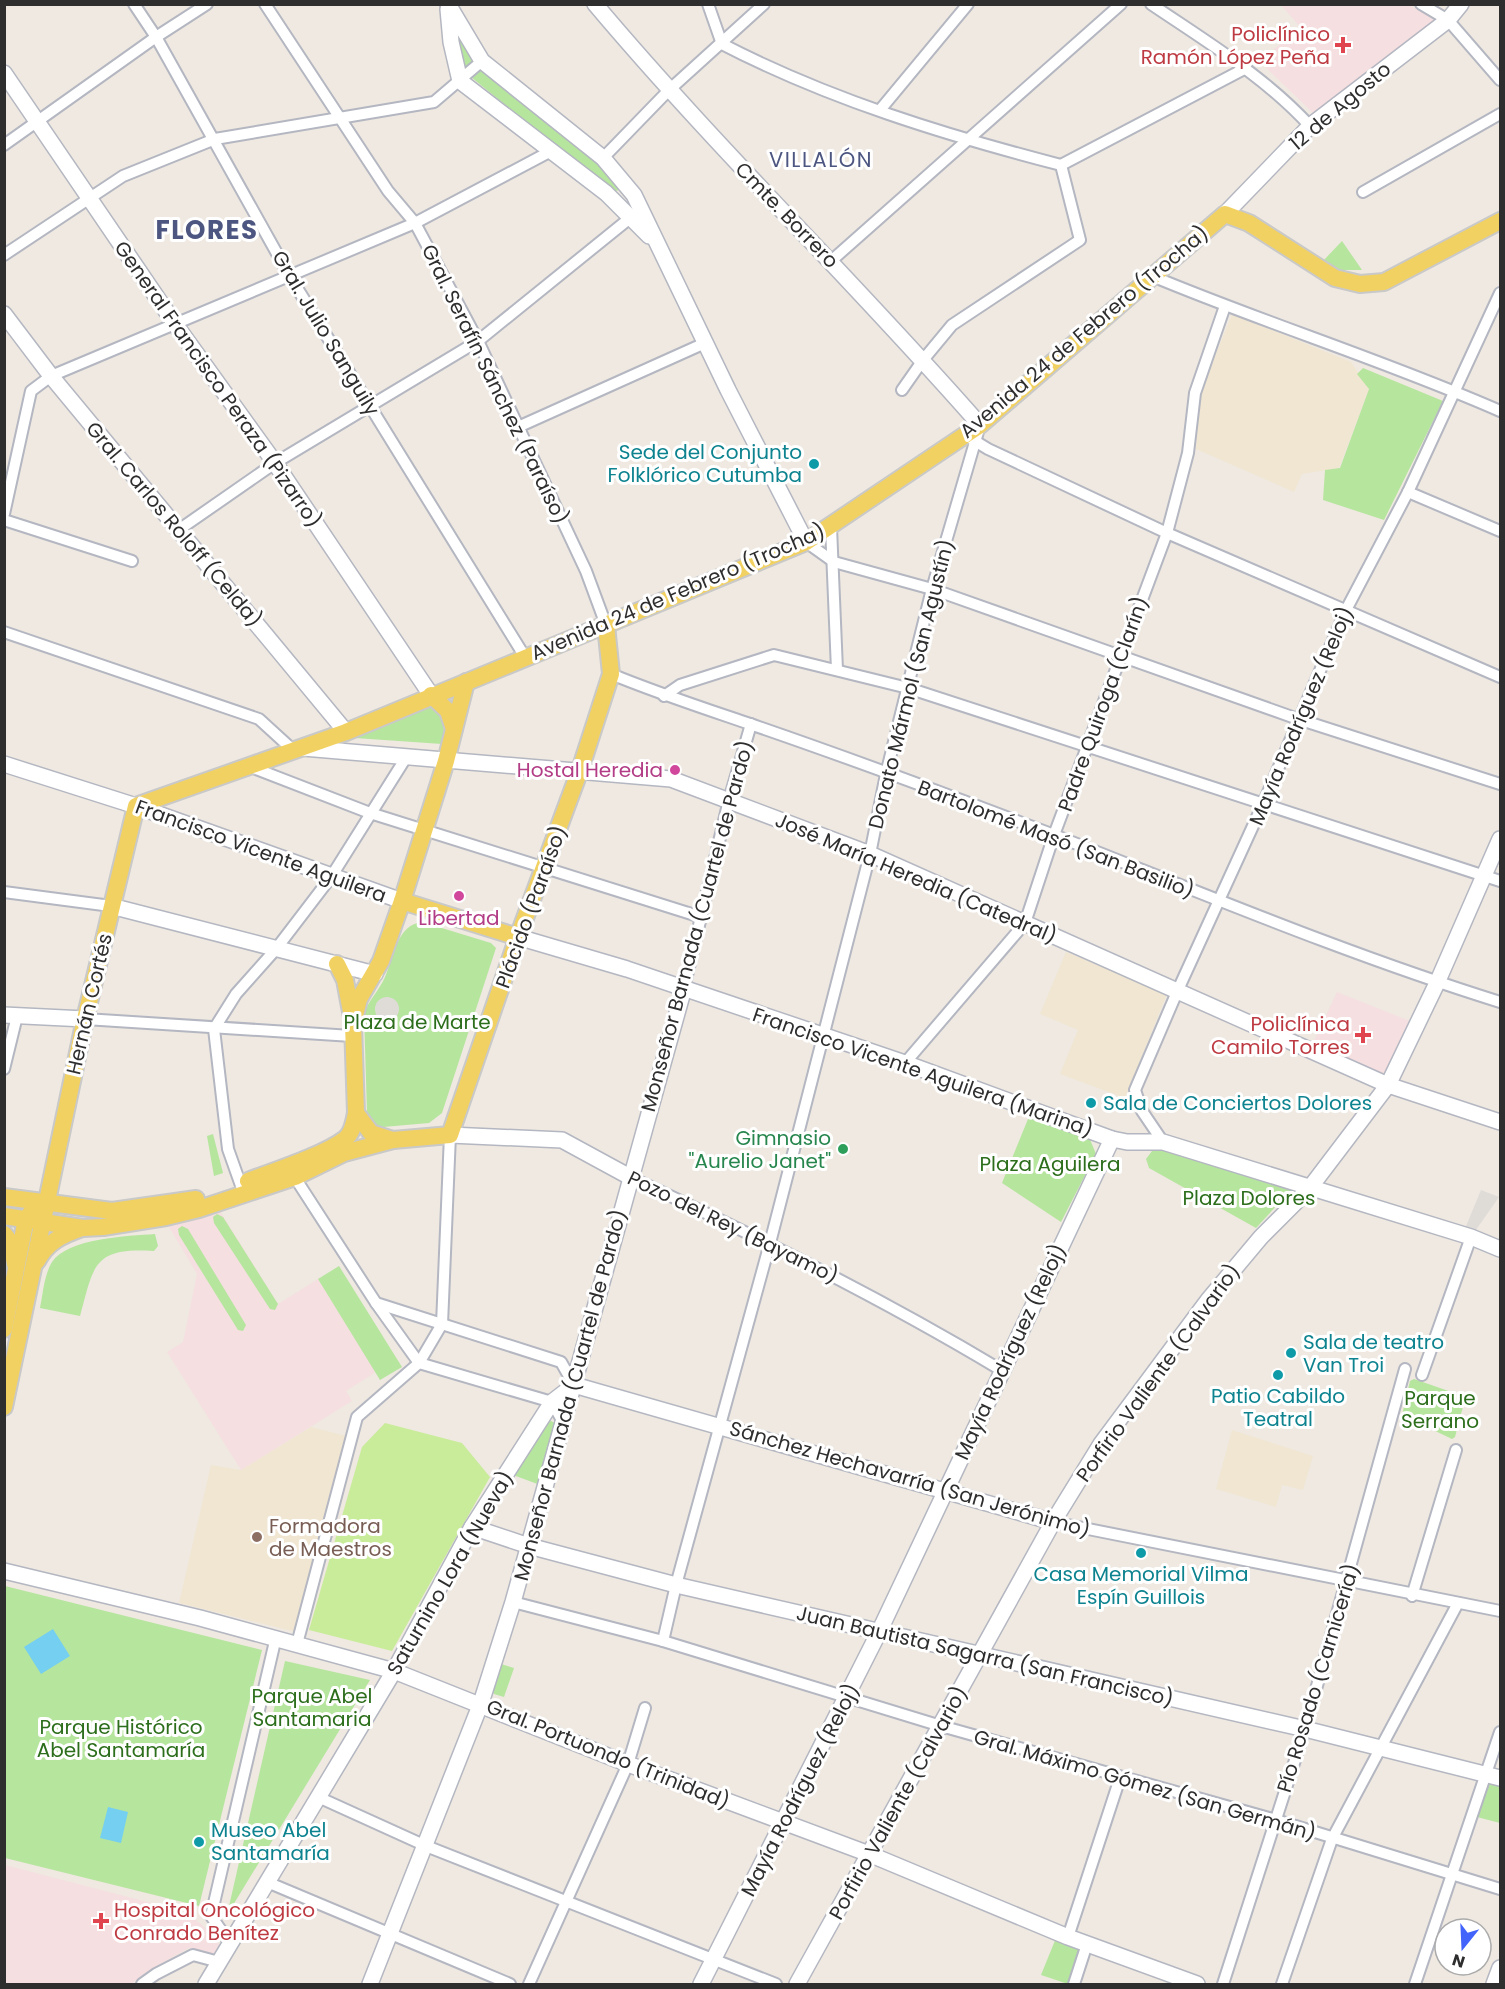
<svg xmlns="http://www.w3.org/2000/svg" width="1505" height="1989" font-family="Poppins,sans-serif">
<rect width="100%" height="100%" fill="#efe9e1"/>
<g fill="#f0e6d1">
<polygon points="1232,314 1351,362 1369,389 1339,468 1302,474 1294,492 1196,449 1200,394"/>
<polygon points="1066,952 1167,994 1125,1098 1060,1074 1078,1030 1040,1014"/>
<polygon points="311,1427 346,1436 296,1632 179,1603 211,1465 241,1470"/>
<polygon points="1232,1430 1313,1456 1303,1490 1282,1485 1276,1507 1216,1489"/>
</g>
<g fill="#f5dfe0">
<polygon points="1281,5 1409,5 1437,21 1314,114 1259,61 1301,28"/>
<polygon points="1337,992 1415,1023 1388,1079 1311,1047"/>
<polygon points="220,1211 278,1304 318,1279 376,1372 346,1391 352,1401 241,1470 167,1352 183,1342 197,1274 169,1227"/>
<polygon points="5,1865 186,1912 209,1931 220,1945 215,1954 189,1948 148,1971 131,1984 5,1984"/>
</g>
<g fill="#b6e59e">
<polygon points="455,28 603,168 619,186 619,190 612,192 466,73"/>
<polygon points="1342,241 1362,270 1340,270 1323,261"/>
<polygon points="1363,368 1443,401 1384,520 1323,500 1325,470 1340,468 1369,389 1357,374"/>
<polygon points="436,703 446,724 442,744 355,738"/>
<path d="M422,922l69,21 5,5 -54,165 -13,10 -46,4 -7,-2 -9,-13 -3,-98c5,-15 15,-23 21,-37 9,-19 11,-52 37,-55z"/>
<polygon points="1030,1114 1089,1137 1096,1154 1061,1222 1002,1183"/>
<polygon points="213,1134 223,1173 214,1176 207,1136"/>
<polygon points="1163,1149 1178,1149 1291,1190 1256,1228 1149,1168 1146,1159 1152,1151"/>
<polygon points="217,1214 223,1217 278,1304 275,1310 270,1309 214,1223 213,1217"/>
<polygon points="182,1226 188,1229 246,1325 243,1331 238,1330 179,1235 178,1229"/>
<path d="M155,1234l3,12 -4,5c-61,-4 -60,14 -74,65l-40,-8c3,-14 4,-33 12,-46 16,-24 76,-26 103,-28z"/>
<polygon points="339,1266 402,1367 380,1380 318,1279"/>
<polygon points="1414,1379 1463,1396 1465,1399 1455,1437 1452,1439 1402,1415 1410,1381"/>
<polygon points="551,1421 557,1424 543,1486 513,1475 547,1422"/>
<polygon points="5,1586 262,1650 199,1906 5,1858"/>
<polygon points="285,1661 370,1680 227,1915"/>
<polygon points="501,1664 514,1668 504,1697 494,1694 492,1689"/>
<polygon points="1490,1781 1500,1783 1500,1823 1477,1817"/>
<polygon points="1056,1938 1082,1947 1068,1984 1041,1975"/>
</g>
<polygon fill="#c9ec9a" points="385,1423 462,1443 490,1477 392,1651 309,1630 362,1447"/>
<g fill="#dfdcd8">
<circle cx="387" cy="1009" r="12"/>
<polygon points="1481,1190 1499,1197 1473,1234 1464,1231"/>
</g>
<g fill="#75cff0">
<polygon points="53,1629 70,1656 41,1674 24,1647"/>
<polygon points="108,1807 128,1812 121,1843 100,1838"/>
</g>
<g fill="none" stroke-linecap="round" stroke-linejoin="round">
<defs>
<g id="street">
<polyline points="134,4 156,37 289,275 525,657"/>
<polyline points="265,4 388,191 415,223 478,341 586,571 606,625"/>
<path d="M708,4l14,40c106,55 223,91 339,121"/>
<path d="M1151,4c56,38 113,72 159,122"/>
<polyline points="1421,4 1448,20 1500,80"/>
<polyline points="880,110 968,4"/>
<polyline points="4,145 156,37 207,4"/>
<polyline points="603,158 668,91 764,4"/>
<polyline points="1363,192 1500,114"/>
<polyline points="4,255 123,176 215,139 434,102 482,61"/>
<polyline points="831,261 1121,4"/>
<path d="M1152,276c115,48 234,85 348,135"/>
<polyline points="902,390 923,360 952,325 1080,240 1061,165 1246,68"/>
<polyline points="518,427 705,343"/>
<polyline points="970,438 988,449 1167,533 1500,677"/>
<polyline points="1408,492 1500,531"/>
<polyline points="4,514 31,391 51,376 415,223 553,150"/>
<polyline points="4,520 132,561"/>
<polyline points="831,527 837,670"/>
<polyline points="180,529 275,463 478,341 635,214"/>
<polyline points="806,542 834,562 932,589 1298,719 1500,784"/>
<polyline points="4,632 259,719 294,751"/>
<path d="M611,674c46,19 92,34 139,50 102,35 204,73 304,111 148,58 295,120 446,167"/>
<polyline points="664,696 680,685 774,655 908,688 1500,881"/>
<polyline points="251,767 370,813 701,917"/>
<polyline points="4,892 111,906"/>
<polyline points="684,988 729,800 751,724"/>
<polyline points="85,1019 352,1036"/>
<polyline points="905,1063 1025,923 1054,835 1167,533 1188,453 1195,393 1225,306"/>
<polyline points="4,1069 17,1016"/>
<polyline points="1163,1142 1142,1111 1135,1090 1177,992 1263,804 1346,610 1408,492 1500,293"/>
<polyline points="292,1173 376,1303 419,1363 552,1402 564,1424"/>
<path d="M630,1177c126,59 251,121 371,193"/>
<polyline points="244,1194 228,1149 214,1029 236,994 276,949 331,877 407,756"/>
<polyline points="376,1303 561,1362 574,1385"/>
<polyline points="1422,1375 1471,1237"/>
<polyline points="1053,1522 1500,1611"/>
<polyline points="1412,1596 1456,1450"/>
<polyline points="513,1602 663,1641 941,1726 1276,1820 1500,1889"/>
<polyline points="663,1641 676,1585 770,1243 870,854 886,774 932,589 980,425"/>
<polyline points="297,1644 357,1417 419,1363 442,1324 450,1135"/>
<polyline points="318,1797 426,1846 776,1984"/>
<polyline points="267,1882 510,1984"/>
<polyline points="1068,1937 1120,1778"/>
<polyline points="230,1943 211,1916 276,1637"/>
<polyline points="142,1984 156,1974 193,1955 219,1962"/>
<polyline points="529,1984 628,1764 645,1708"/>
<polyline points="1074,1984 1087,1944"/>
<polyline points="1223,1984 1305,1729 1405,1369"/>
<polyline points="1282,1984 1332,1839 1458,1603"/>
<polyline points="1415,1984 1500,1732"/>
</g>
<g id="secondary">
<polyline points="448,4 482,61 603,158 634,195 728,390 806,542"/>
<path d="M595,4c123,146 260,278 385,421"/>
<polyline points="448,9 451,42 460,81 606,193 649,236"/>
<polyline points="4,73 175,324 275,463 431,695"/>
<polyline points="1225,214 1310,126 1448,20 1461,4"/>
<polyline points="4,314 51,376 346,732"/>
<polyline points="303,748 671,779 870,854 1388,1085 1500,1122"/>
<polyline points="4,764 136,806 402,901"/>
<polyline points="111,906 375,974"/>
<polyline points="518,937 627,969 905,1063 1112,1139 1127,1142 1163,1142 1471,1237 1500,1249"/>
<polyline points="4,1015 85,1019"/>
<polyline points="450,1135 562,1140 630,1177"/>
<polyline points="472,1527 529,1546 676,1585 1305,1729 1500,1778"/>
<polyline points="4,1571 200,1618 394,1671 628,1764 869,1854 1068,1937 1197,1984"/>
<polyline points="206,1984 394,1671 472,1527 552,1402 574,1385 1053,1522"/>
<polyline points="370,1984 481,1703 513,1602 684,988"/>
<polyline points="701,1984 879,1632 1112,1139"/>
<polyline points="797,1984 1053,1522 1101,1444 1209,1299 1261,1237 1309,1189 1388,1085 1437,983 1500,839"/>
<polyline points="1494,1984 1500,1968"/>
</g>
<g id="primary">
<polyline points="431,695 448,711 454,729"/>
<polyline points="402,901 518,937"/>
<polyline points="337,964 345,980 352,1017"/>
<polyline points="393,1140 371,1133 356,1113 353,1024 359,999 381,961 402,901 446,761 466,682"/>
<path d="M248,1181c26,-10 76,-26 97,-42 8,-6 9,-17 11,-26"/>
<polyline points="4,1197 112,1211 196,1199"/>
<polyline points="4,1216 83,1228 103,1227 166,1217 199,1209 295,1177 344,1153 393,1140 450,1135 518,937 580,770 611,674 606,625"/>
<polyline points="4,1234 11,1243 15,1264"/>
<path d="M37,1261c10,-19 25,-26 45,-33"/>
<polyline points="4,1329 26,1219 32,1211"/>
<polyline points="4,1407 85,1019 136,806 346,732 806,542 980,425 1225,214 1249,223 1335,278 1360,284 1384,282 1500,221"/>
</g>
</defs>
<use href="#street" stroke="#b4b7c1" stroke-width="14"/>
<use href="#secondary" stroke="#b4b7c1" stroke-width="18"/>
<use href="#primary" stroke="#c9c9c9" stroke-width="20"/>
<use href="#street" stroke="#fff" stroke-width="10"/>
<use href="#secondary" stroke="#fff" stroke-width="15"/>
<use href="#primary" stroke="#f2d163" stroke-width="16"/>
</g>
<g fill="#e0444e" stroke="#fff" stroke-width="2">
<path d="M1340 36h6v6h6v6h-6v6h-6v-6h-6v-6h6z"/>
<path d="M1360 1026h6v6h6v6h-6v6h-6v-6h-6v-6h6z"/>
<path d="M98 1912h6v6h6v6h-6v6h-6v-6h-6v-6h6z"/>
</g>
<g fill="#0f9aa8" stroke="#fff" stroke-width="2">
<circle cx="814" cy="464" r="6"/>
<circle cx="1091" cy="1103" r="6"/>
<circle cx="1291" cy="1353" r="6"/>
<circle cx="1278" cy="1375" r="6"/>
<circle cx="1141" cy="1553" r="6"/>
<circle cx="199" cy="1842" r="6"/>
</g>
<g fill="#d1479c" stroke="#fff" stroke-width="2">
<circle cx="675" cy="770" r="6"/>
<circle cx="459" cy="896" r="6"/>
</g>
<circle fill="#2e9e5b" stroke="#fff" stroke-width="2" cx="843" cy="1149" r="6"/>
<circle fill="#8d6e63" stroke="#fff" stroke-width="2" cx="257" cy="1537" r="6"/>
<g text-anchor="middle" dominant-baseline="central" stroke-width="6" stroke-linejoin="round" paint-order="stroke">
<g font-size="20" fill="#be3a42" stroke="#fff" text-anchor="end">
<text x="1330" y="34">Policlínico<tspan x="1330" dy="23">Ramón López Peña</tspan></text>
<text x="1350" y="1024">Policlínica<tspan x="1350" dy="23">Camilo Torres</tspan></text>
<text x="114" y="1910" text-anchor="start">Hospital Oncológico<tspan x="114" dy="23">Conrado Benítez</tspan></text>
</g>
<g font-size="20" fill="#2e2e2e" stroke="#fff">
<text transform="translate(1340 106) rotate(-40)">12 de Agosto</text>
<text transform="translate(787 215) rotate(46)">Cmte. Borrero</text>
<text transform="translate(1084 332) rotate(-40)">Avenida 24 de Febrero (Trocha)</text>
<text transform="translate(326 333) rotate(59)">Gral. Julio Sanguily</text>
<text transform="translate(218 384) rotate(55)">General Francisco Peraza (Pizarro)</text>
<text transform="translate(495 384) rotate(64)">Gral. Serafín Sánchez (Paraíso)</text>
<text transform="translate(174 524) rotate(50)">Gral. Carlos Roloff (Celda)</text>
<text transform="translate(678 592) rotate(-23)">Avenida 24 de Febrero (Trocha)</text>
<text transform="translate(911 684) rotate(-76)">Donato Mármol (San Agustín)</text>
<text transform="translate(1103 704) rotate(-70)">Padre Quiroga (Clarín)</text>
<text transform="translate(1301 716) rotate(-67)">Mayía Rodríguez (Reloj)</text>
<text transform="translate(1056 839) rotate(21)">Bartolomé Masó (San Basilio)</text>
<text transform="translate(261 851) rotate(20)">Francisco Vicente Aguilera</text>
<text transform="translate(916 878) rotate(23)">José María Heredia (Catedral)</text>
<text transform="translate(531 907) rotate(-70)">Plácido (Paraíso)</text>
<text transform="translate(697 926) rotate(-75)">Monseñor Barnada (Cuartel de Pardo)</text>
<text transform="translate(89 1004) rotate(-77)">Hernán Cortés</text>
<text transform="translate(923 1072) rotate(19)">Francisco Vicente Aguilera (Marina)</text>
<text transform="translate(733 1227) rotate(26)">Pozo del Rey (Bayamo)</text>
<text transform="translate(1010 1352) rotate(-65)">Mayía Rodríguez (Reloj)</text>
<text transform="translate(1158 1373) rotate(-54)">Porfirio Valiente (Calvario)</text>
<text transform="translate(570 1395) rotate(-75)">Monseñor Barnada (Cuartel de Pardo)</text>
<text transform="translate(910 1479) rotate(16)">Sánchez Hechavarría (San Jerónimo)</text>
<text transform="translate(450 1573) rotate(-60)">Saturnino Lora (Nueva)</text>
<text transform="translate(985 1656) rotate(13)">Juan Bautista Sagarra (San Francisco)</text>
<text transform="translate(1318 1678) rotate(-73)">Pío Rosado (Carnicería)</text>
<text transform="translate(608 1754) rotate(22)">Gral. Portuondo (Trinidad)</text>
<text transform="translate(1145 1785) rotate(16)">Gral. Máximo Gómez (San Germán)</text>
<text transform="translate(800 1790) rotate(-63)">Mayía Rodríguez (Reloj)</text>
<text transform="translate(898 1803) rotate(-61)">Porfirio Valiente (Calvario)</text>
</g>
<g font-size="20" fill="#0d838f" stroke="#fff" text-anchor="start">
<text x="802" y="452" text-anchor="end">Sede del Conjunto<tspan x="802" dy="23">Folklórico Cutumba</tspan></text>
<text x="1103" y="1103">Sala de Conciertos Dolores</text>
<text x="1303" y="1342">Sala de teatro<tspan x="1303" dy="23">Van Troi</tspan></text>
<text x="1278" y="1396" text-anchor="middle">Patio Cabildo<tspan x="1278" dy="23">Teatral</tspan></text>
<text x="1141" y="1574" text-anchor="middle">Casa Memorial Vilma<tspan x="1141" dy="23">Espín Guillois</tspan></text>
<text x="211" y="1830">Museo Abel<tspan x="211" dy="23">Santamaría</tspan></text>
</g>
<g font-size="20" fill="#b23c85" stroke="#fff" text-anchor="end">
<text x="663" y="770">Hostal Heredia</text>
<text x="459" y="918" text-anchor="middle">Libertad</text>
</g>
<g font-size="20" fill="#2c6e1b" stroke="#fff">
<text x="417" y="1022">Plaza de Marte</text>
<text x="1050" y="1164">Plaza Aguilera</text>
<text x="1249" y="1198">Plaza Dolores</text>
<text x="1440" y="1398">Parque<tspan x="1440" dy="23">Serrano</tspan></text>
<text x="312" y="1696">Parque Abel<tspan x="312" dy="23">Santamaria</tspan></text>
<text x="121" y="1727">Parque Histórico<tspan x="121" dy="23">Abel Santamaría</tspan></text>
</g>
<g font-size="20" fill="#27864d" stroke="#fff" text-anchor="end">
<text x="831" y="1138">Gimnasio<tspan x="831" dy="23">"Aurelio Janet"</tspan></text>
</g>
<g font-size="20" fill="#785e54" stroke="#fff" text-anchor="start">
<text x="269" y="1526">Formadora<tspan x="269" dy="23">de Maestros</tspan></text>
</g>
<g font-size="21" letter-spacing="1.5" fill="#4d5680" stroke="#fff">
<text x="821" y="159">VILLALÓN</text>
</g>
<g font-size="26" font-weight="bold" letter-spacing="1.5" fill="#4d5680" stroke="#fff">
<text x="207" y="230">FLORES</text>
</g>
</g>
<rect width="1505" height="1989" fill="none" stroke="#2e2e2e" stroke-width="12"/>
<g transform="translate(1463 1947) rotate(198)"><circle r="28" fill="#ffffff" stroke="#ababab" stroke-width="1.5"/>
<path d="M0-4.5L10 22L0 15L-10 22Z" fill="#4264fb"/>
<text y="-9" font-size="16" font-weight="bold" text-anchor="middle" fill="#2e2e2e">N</text>
</g>
</svg>
